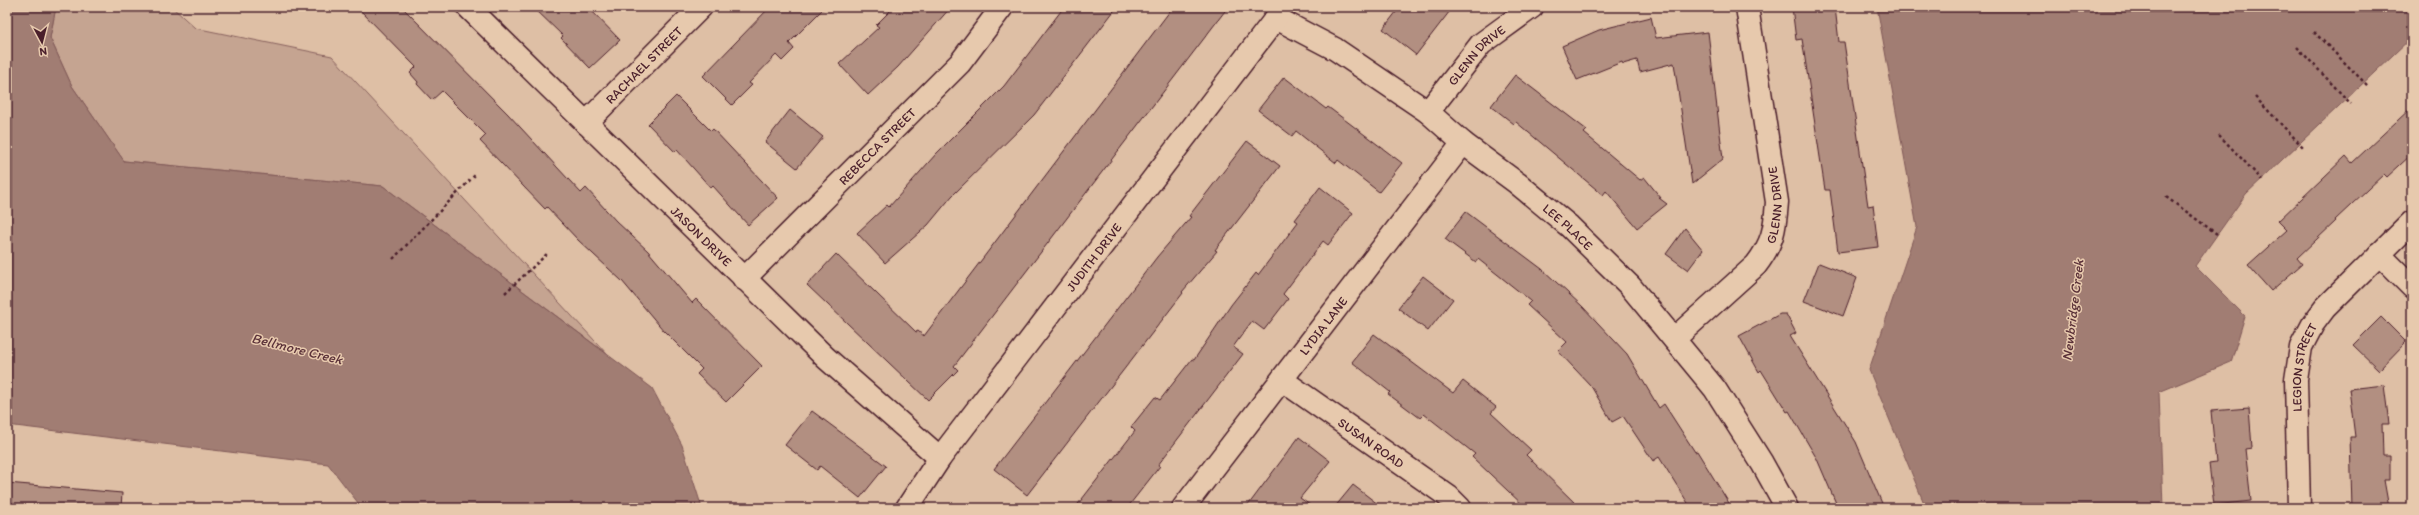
<svg xmlns="http://www.w3.org/2000/svg" width="2419" height="515" font-family="Itim,sans-serif">
<rect width="100%" height="100%" fill="#debfa5"/>
<filter id="ink" filterUnits="userSpaceOnUse"><feTurbulence type="fractalNoise" baseFrequency=".025" numOctaves="2"/><feDisplacementMap in="SourceGraphic" scale="8" xChannelSelector="R" yChannelSelector="G"/><feConvolveMatrix kernelMatrix="1 2 1 2 8 2 1 2 1" color-interpolation-filters="sRGB"/></filter>
<g filter="url(#ink)">
<polygon fill="#c5a491" stroke="#88625e" points="56,7 172,7 195,28 332,56 607,354 383,186 124,161 72,86 50,38"/>
<g fill="#a17d73" stroke="#7e5756">
<polygon points="7,7 56,7 50,38 72,86 124,161 383,186 652,388 682,445 702,508 362,508 328,464 7,425"/>
<polygon points="1877,7 2412,7 2412,37 2246,194 2195,266 2245,316 2231,362 2159,392 2163,508 1926,508 1869,370 1917,227"/>
</g>
<g fill="#b28f81" stroke="#4a1f2b">
<polygon points="357,7 402,7 508,114 581,193 586,188 616,221 648,251 692,303 696,299 762,366 726,402 697,374 702,369 664,331 622,281 578,240 547,207 545,209 480,141 486,135 442,91 432,100 417,84 418,82 410,73 416,67"/>
<polygon points="533,7 588,7 620,40 590,68 561,38 563,36"/>
<polygon points="770,7 825,7 789,43 794,49 782,61 776,55 749,83 752,85 732,105 703,76"/>
<polygon points="894,7 951,7 898,67 868,95 839,64 879,27 876,25"/>
<polygon points="1064,7 1117,7 1034,115 952,196 928,225 885,263 857,233 887,205 889,207 936,154 1004,86"/>
<polygon points="1173,7 1228,7 954,366 958,370 928,400 807,285 836,254 916,332 918,331 924,336"/>
<polygon points="1400,7 1453,7 1416,55 1383,29"/>
<polygon points="1792,7 1835,7 1839,42 1844,42 1868,206 1873,205 1878,247 1838,252 1830,190 1825,190 1802,39 1796,40"/>
<polygon points="1651,17 1656,38 1708,32 1723,159 1692,184 1674,63 1640,72 1637,60 1623,64 1622,62 1577,80 1562,46 1599,30"/>
<polygon points="1515,75 1587,130 1584,133 1640,180 1644,177 1661,198 1659,198 1667,204 1637,228 1606,191 1603,195 1516,122 1514,124 1491,106"/>
<polygon points="1284,77 1326,109 1328,107 1402,163 1379,192 1338,160 1336,163 1296,131 1292,136 1258,110"/>
<polygon points="676,96 711,131 713,129 778,198 748,225 713,186 711,188 677,150 675,152 648,124"/>
<polygon points="2412,107 2412,154 2387,177 2384,174 2335,220 2336,221 2297,258 2302,264 2271,291 2248,265 2287,230 2278,221 2346,156 2352,163"/>
<polygon points="790,110 823,137 797,168 765,142"/>
<polygon points="1247,141 1280,166 1215,250 1217,251 1182,292 1183,293 1027,495 994,469 1157,257 1191,217 1189,216"/>
<polygon points="1320,187 1353,213 1328,245 1323,241 1283,294 1288,299 1264,330 1252,321 1233,347 1243,354 1158,465 1160,466 1127,508 1075,508 1135,431 1131,427 1155,397 1160,400 1192,359 1194,360 1231,305 1256,273 1258,275 1298,222 1295,220"/>
<polygon points="1466,212 1542,269 1582,306 1627,354 1659,408 1664,404 1695,452 1697,451 1732,508 1691,508 1659,457 1653,461 1623,416 1612,422 1591,386 1558,351 1567,342 1527,305 1531,301 1478,259 1476,262 1445,239"/>
<polygon points="1685,228 1703,250 1688,270 1666,254"/>
<polygon points="1819,263 1857,278 1843,316 1804,301"/>
<polygon points="1423,276 1453,299 1428,331 1398,308"/>
<polygon points="1780,314 1786,314 1796,333 1790,336 1856,442 1884,508 1838,508 1817,459 1789,411 1787,412 1761,370 1759,372 1739,336"/>
<polygon points="2381,317 2406,342 2379,370 2353,345"/>
<polygon points="1374,334 1453,393 1463,381 1496,407 1491,413 1531,450 1526,455 1580,508 1526,508 1472,457 1475,454 1424,414 1420,418 1388,394 1390,392 1352,362"/>
<polygon points="2384,385 2389,424 2382,424 2383,455 2390,455 2390,480 2384,480 2389,508 2352,508 2350,437 2355,437 2349,389"/>
<polygon points="2249,408 2252,448 2245,449 2251,501 2214,505 2209,464 2216,463 2211,411"/>
<polygon points="812,411 886,466 860,498 820,466 817,470 785,445"/>
<polygon points="1299,437 1330,461 1300,498 1314,508 1246,508"/>
<polygon points="7,483 122,493 121,508 7,508"/>
<polygon points="1353,485 1383,508 1334,508"/>
</g>
<g fill="none" stroke-linecap="round" stroke-linejoin="round">
<defs>
<g id="minor">
<path id="s1" d="M468,7l358,351 114,100"/>
<path id="s2" d="M1276,18l59,31 93,63 35,31 54,40 52,43 61,60 85,103 47,74 25,45"/>
<path id="s3" d="M1428,112l53,-68 51,-37"/>
<path id="s4" d="M586,123l115,-116"/>
<polyline points="2379,254 2412,287"/>
<path id="s5" d="M744,279l216,-216 42,-56"/>
<path id="s6" d="M1674,339l82,-74c17,-22 19,-36 21,-63l-30,-195"/>
<path id="s7" d="M1282,380l167,117 11,11"/>
<path id="s8" d="M907,508l33,-50 336,-440 4,-11"/>
<path id="s9" d="M1183,508l280,-365"/>
<path id="s10" d="M2299,508l-3,-128 5,-33 12,-23 12,-16 87,-86"/>
</g>
</defs>
<use href="#minor" stroke="#4a1f2b" stroke-width="25"/>
<g stroke="#4a1f2b" stroke-width="2.5" stroke-dasharray="3 3" stroke-linecap="butt">
<polyline points="2314,32 2368,86"/>
<polyline points="2297,47 2351,104"/>
<polyline points="2255,97 2304,148"/>
<polyline points="2219,135 2264,182"/>
<polyline points="2166,197 2217,234"/>
<polyline points="393,259 475,175"/>
<polyline points="505,293 548,253"/>
</g>
<use href="#minor" stroke="#e7c9ad" stroke-width="22"/>
</g>
</g>
<g text-anchor="middle" dominant-baseline="central" stroke-width="3" stroke-linejoin="round" paint-order="stroke">
<g font-size="13" fill="#4a1f2b" stroke="#e7c9ad">
<text stroke="none"><textPath href="#s3" startOffset="75">GLENN DRIVE</textPath></text>
<text stroke="none"><textPath href="#s4" startOffset="82">RACHAEL STREET</textPath></text>
<text stroke="none"><textPath href="#s5" startOffset="188">REBECCA STREET</textPath></text>
<text stroke="none"><textPath href="#s6" startOffset="175">GLENN DRIVE</textPath></text>
<text stroke="none"><textPath href="#s2" startOffset="360">LEE PLACE</textPath></text>
<text stroke="none"><textPath href="#s1" startOffset="327">JASON DRIVE</textPath></text>
<text stroke="none"><textPath href="#s8" startOffset="313">JUDITH DRIVE</textPath></text>
<text stroke="none"><textPath href="#s9" startOffset="230">LYDIA LANE</textPath></text>
<text stroke="none"><textPath href="#s10" startOffset="142">LEGION STREET</textPath></text>
<text stroke="none"><textPath href="#s7" startOffset="109">SUSAN ROAD</textPath></text>
</g>
<g font-size="14" font-style="italic" fill="#5b3239" stroke="#e7c9ad">
<text transform="translate(2073 310) rotate(-83)">Newbridge Creek</text>
<text transform="translate(297 349) rotate(14)">Bellmore Creek</text>
</g>
</g>
<rect width="2419" height="515" fill="none" stroke="#e7c9ad" stroke-width="24"/>
<rect x="12" y="12" width="2395" height="491" fill="none" stroke="#4a1f2b" stroke-width="1.5" filter="url(#ink)"/>
<g transform="translate(42 42) rotate(173)" stroke="#e7c9ad" stroke-width="3" paint-order="stroke">
<path d="M0-3L7 15L0 10L-7 15Z" fill="#4a1f2b"/>
<text y="-6" font-size="11" font-weight="bold" text-anchor="middle" fill="#4a1f2b">N</text>
</g>
</svg>
